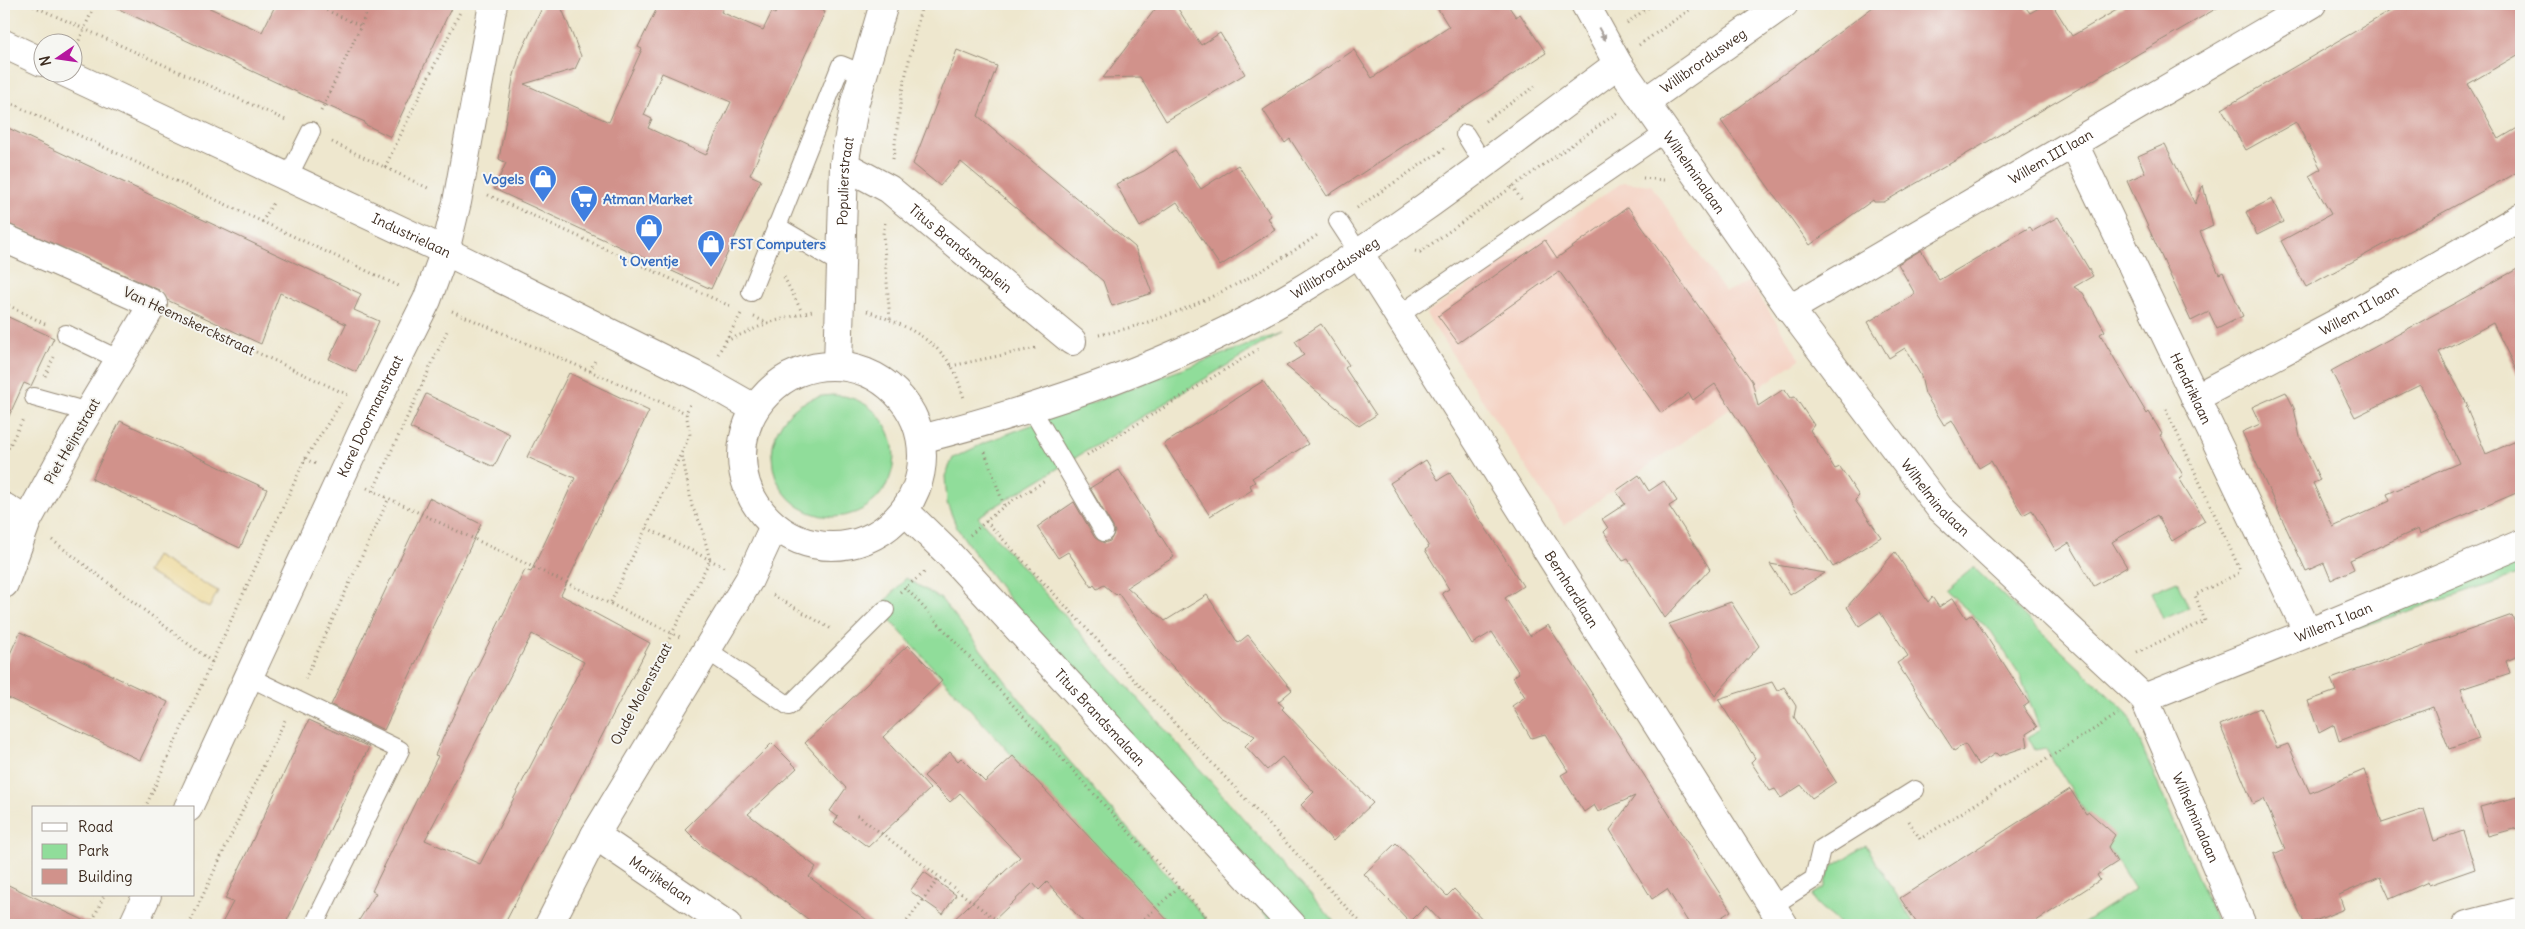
<svg xmlns="http://www.w3.org/2000/svg" width="2525" height="929" font-family="Delius,sans-serif">
<rect width="100%" height="100%" fill="#f6f6f2"/>
<filter id="ink" filterUnits="userSpaceOnUse"><feTurbulence type="fractalNoise" baseFrequency=".02" numOctaves="2"/><feDisplacementMap in="SourceGraphic" scale="10" xChannelSelector="R" yChannelSelector="G"/><feConvolveMatrix kernelMatrix="1 2 1 2 8 2 1 2 1" color-interpolation-filters="sRGB"/></filter>
<filter id="wash" filterUnits="userSpaceOnUse"><feTurbulence type="fractalNoise" baseFrequency=".0096" numOctaves="4" result="noise"/><feDisplacementMap in="SourceGraphic" scale="20" xChannelSelector="R" yChannelSelector="G"/><feGaussianBlur stdDeviation="1.12" result="paint"/><feColorMatrix in="noise" values="0 0 0 0 0 0 0 0 0 0 0 0 0 0 0 0 0 1.4 0 .05"/><feComposite in="paint" operator="in"/></filter>
<g filter="url(#wash)">
<rect width="100%" height="100%" fill="#eee7ce"/>
<polygon fill="#f5d2c3" points="1623,182 1651,185 1725,292 1750,282 1800,359 1564,525 1426,314"/>
<g fill="#90dd9a" stroke="#66845c">
<polygon points="1280,333 978,517 1337,925 1274,925 1104,724 975,554 957,528 947,503 945,476 953,458 991,440"/>
<circle cx="833" cy="456" r="61"/>
<polygon points="2521,555 2521,574 2318,641"/>
<polygon points="1973,567 2128,714 2218,925 2080,925 2135,889 2045,748 2035,750 2028,737 2040,730 2020,675 1991,631 1945,590"/>
<polygon points="906,578 941,599 1064,755 1211,925 1165,925 879,608"/>
<polygon points="2177,581 2189,608 2163,619 2151,592"/>
<path d="M1866,845l49,80h-75c-8,-12 -24,-16 -28,-30l13,-8 5,-19z"/>
</g>
<polygon fill="#eeda9e" stroke="#94825e" points="156,556 218,591 209,608 147,572"/>
<g id="blocks">
<g fill="#d1928b" fill-rule="evenodd">
<polygon points="108,4 201,4 262,32 276,4 453,4 391,137 364,124 365,122 314,100"/>
<path d="M544,4h16l21,52 -6,13 -51,15 85,38 33,-73 -4,-2 21,-43h66l-4,8 42,18 9,-18 3,2 4,-10h27l19,8 -75,163 11,5 -50,109 -217,-100 12,-26 -7,-4 14,-80 7,-25zM662,73l69,29 -25,53 -58,-27 4,-9 -8,-4z"/>
<polygon points="1159,4 1175,4 1201,45 1220,33 1245,74 1166,121 1140,77 1103,78"/>
<polygon points="1435,4 1507,4 1516,17 1520,14 1546,53 1327,196 1290,139 1285,143 1263,110 1354,50 1372,78 1449,27"/>
<polygon points="1877,4 2023,4 2030,13 2046,4 2052,4 2072,36 2127,4 2224,4 1884,202 1874,202 1873,200 1810,245 1721,121"/>
<polygon points="2402,4 2521,4 2521,53 2468,84 2499,139 2521,126 2521,170 2306,287 2281,241 2331,214 2309,176 2321,169 2296,122 2246,150 2222,109"/>
<polygon points="957,50 997,66 978,116 1135,247 1152,293 1112,306 1103,281 961,162 940,186 913,164"/>
<polygon points="4,126 361,294 354,310 379,321 356,372 329,359 346,324 280,293 261,344 167,300 159,290 4,222"/>
<polygon points="2165,144 2195,204 2203,185 2213,226 2200,232 2219,274 2223,272 2243,316 2217,329 2209,312 2191,321 2127,181 2145,173 2138,156"/>
<polygon points="1175,150 1201,189 1238,165 1271,216 1268,218 1275,230 1220,266 1177,202 1140,227 1116,184 1144,171"/>
<polygon points="2272,199 2283,222 2257,235 2246,212"/>
<polygon points="1628,207 1752,381 1758,406 1784,389 1790,398 1795,397 1814,425 1810,430 1835,469 1840,467 1859,496 1855,500 1881,537 1833,567 1715,384 1693,400 1689,393 1661,413 1559,271 1458,343 1438,316 1545,240 1557,258"/>
<polygon points="2058,217 2093,276 2074,287 2083,293 2105,331 2100,334 2147,414 2149,412 2162,434 2160,435 2183,475 2179,478 2205,521 2172,541 2157,515 2112,542 2127,567 2094,586 2069,543 2056,551 2032,510 2023,515 1991,461 1979,468 1952,420 1944,425 1925,394 1921,376 1905,348 1889,358 1868,322 1915,294 1898,264 1921,250 1939,280 2030,227 2033,231"/>
<polygon points="2521,267 2521,380 2493,323 2439,352 2468,406 2466,407 2486,454 2521,439 2521,491 2420,534 2418,529 2350,560 2354,569 2331,580 2324,563 2306,571 2242,432 2260,424 2252,407 2286,392 2294,408 2300,437 2320,480 2313,483 2333,527 2390,501 2387,494 2459,463 2444,431 2420,385 2355,417 2331,371"/>
<polygon points="4,315 54,338 31,386 24,383 4,427"/>
<polygon points="1321,324 1349,365 1345,368 1376,415 1359,426 1286,366 1304,355 1295,341"/>
<path d="M569,373l80,38 -88,184 89,48 -146,282h-148l20,-32 -4,-2 66,-135 -3,-1 27,-58 63,-127 6,2 44,-94 -48,-21zM532,634l52,28 -104,202 -55,-24z"/>
<polygon points="1263,381 1308,444 1252,478 1255,482 1250,485 1252,490 1210,516 1164,444"/>
<polygon points="426,394 510,434 494,467 410,428"/>
<polygon points="120,421 267,489 240,548 92,479"/>
<polygon points="1426,460 1438,480 1450,473 1523,586 1505,598 1530,636 1548,625 1731,911 1709,925 1690,925 1667,889 1652,899 1610,830 1635,796 1598,812 1594,805 1584,812 1561,775 1568,771 1545,734 1531,738 1512,706 1525,697 1513,677 1519,673 1492,632 1472,644 1442,593 1449,589 1425,550 1429,547 1390,483"/>
<polygon points="1119,470 1174,557 1127,587 1165,621 1207,595 1238,643 1248,635 1292,690 1278,702 1284,707 1282,709 1373,803 1333,841 1301,805 1314,792 1282,757 1267,770 1245,746 1255,736 1220,717 1160,653 1118,593 1116,595 1104,585 1097,589 1094,585 1092,587 1068,552 1058,558 1037,527 1074,502 1095,538 1104,543 1110,541 1115,532 1113,527 1090,488"/>
<polygon points="1639,475 1649,491 1664,481 1677,501 1669,506 1710,569 1665,618 1628,559 1623,561 1604,532 1608,528 1602,519 1625,504 1616,491"/>
<polygon points="429,498 481,524 384,730 331,705"/>
<polygon points="1895,552 1928,602 1932,597 1939,607 1953,598 1966,618 1972,614 2029,703 2023,707 2037,727 2026,734 2028,746 1999,756 1996,753 1978,765 1965,744 1954,751 1897,663 1908,656 1880,612 1859,626 1847,607"/>
<polygon points="1770,564 1825,573 1790,595"/>
<polygon points="1731,602 1759,646 1715,696 1669,624"/>
<polygon points="2512,615 2521,642 2521,655 2506,661 2510,673 2461,689 2479,739 2449,749 2433,707 2339,741 2334,725 2319,733 2308,701 2336,691 2331,679"/>
<polygon points="20,632 168,702 140,760 4,696 4,667"/>
<polygon points="908,645 942,681 883,737 930,789 868,847 834,822 838,817 830,811 846,788 805,743"/>
<polygon points="1772,682 1777,691 1784,687 1796,706 1794,717 1836,782 1812,798 1801,785 1781,798 1775,789 1770,791 1751,762 1755,758 1718,699"/>
<polygon points="2260,708 2277,748 2288,744 2310,793 2364,770 2382,823 2424,809 2434,841 2463,831 2475,869 2429,885 2428,882 2390,899 2380,877 2339,895 2344,909 2305,925 2274,854 2285,849 2264,799 2253,804 2220,725"/>
<polygon points="309,720 369,747 285,925 221,925 233,902 225,899"/>
<polygon points="772,743 797,768 748,814 816,867 809,877 874,925 816,925 750,876 749,877 702,846 685,829"/>
<polygon points="950,752 958,761 961,758 985,782 1013,756 1172,925 1086,925 1047,882 1039,890 1033,883 989,925 948,925 1020,857 960,793 950,802 924,776"/>
<polygon points="2070,789 2086,814 2089,812 2115,835 2108,847 2117,862 2097,875 2100,880 2030,925 1918,925 1900,898"/>
<polygon points="2521,796 2521,827 2488,836 2480,807"/>
<polygon points="1396,843 1447,896 1454,889 1488,925 1444,925 1426,906 1410,922 1364,874"/>
<polygon points="924,872 956,895 943,914 910,891"/>
<polygon points="4,883 94,925 4,925"/>
</g>
</g>
</g>
<g filter="url(#ink)">
<use href="#blocks" fill-opacity="0" stroke="#948876" stroke-width="1"/>
<g fill="none" stroke-linecap="round" stroke-linejoin="round">
<defs>
<g id="lane">
<polyline points="1465,134 1483,163"/>
<polyline points="288,177 311,131"/>
<polyline points="1338,221 1359,253"/>
<polyline points="776,226 841,264"/>
<polyline points="751,292 841,65 863,74"/>
<polyline points="1399,315 1666,132"/>
<polyline points="66,334 120,360"/>
<polyline points="34,397 88,412"/>
<polyline points="1031,408 1104,532"/>
<polyline points="707,650 789,706 885,610"/>
<polyline points="249,677 400,750 314,925"/>
<polyline points="1772,906 1814,879 1821,849 1915,790"/>
</g>
<g id="street">
<path id="s1" d="M1585,4l33,60 172,245 149,198 205,191 98,227"/>
<polyline points="4,44 42,62"/>
<path id="s2" d="M64,72l381,179 258,128 51,29"/>
<path id="s3" d="M1646,101l138,-97"/>
<path id="s4" d="M2074,144l234,489"/>
<path id="s5" d="M844,165l45,24 183,152"/>
<polyline points="4,238 153,304 73,437 27,521 4,584"/>
<path id="s6" d="M1359,253l425,672"/>
<path id="s7" d="M1790,309l522,-305"/>
<path id="s8" d="M838,365l6,-200 11,-63 29,-98"/>
<circle cx="832" cy="456" r="90"/>
<path id="s9" d="M2195,398l155,-82 171,-99"/>
<path id="s10" d="M921,439c129,-33 258,-77 373,-145 113,-68 218,-152 324,-230"/>
<polyline points="4,507 27,521"/>
<path id="s11" d="M905,511l43,42 344,372"/>
<path id="s12" d="M2144,698l164,-65 213,-89"/>
<path id="s13" d="M188,808l186,-402 53,-106 18,-49 12,-49 36,-198"/>
<path id="s14" d="M595,835l132,90"/>
<polyline points="133,925 147,895"/>
<polyline points="549,925 595,835 749,580 774,526"/>
<polyline points="2467,925 2521,911"/>
</g>
</defs>
<use href="#lane" stroke="#948876" stroke-width="20"/>
<use href="#street" stroke="#948876" stroke-width="30"/>
<g stroke="#948876" stroke-width="3" stroke-dasharray="1 4" stroke-linecap="butt">
<polyline points="29,4 288,121"/>
<polyline points="313,4 361,26"/>
<polyline points="1627,23 1653,4"/>
<polyline points="77,45 95,4"/>
<polyline points="1639,45 1698,4"/>
<polyline points="4,100 401,287"/>
<polyline points="321,111 371,4"/>
<polyline points="1485,121 1537,85"/>
<polyline points="332,142 430,189"/>
<polyline points="893,159 902,91 922,4"/>
<polyline points="385,167 461,10"/>
<polyline points="1643,178 1664,180"/>
<polyline points="1512,186 1523,202"/>
<polyline points="488,195 730,306"/>
<polyline points="1357,208 1445,148"/>
<polyline points="262,222 273,203"/>
<polyline points="885,223 883,234 890,319"/>
<polyline points="1415,251 1420,252 1617,113"/>
<polyline points="784,277 802,312"/>
<polyline points="4,303 45,324"/>
<polyline points="452,311 686,413"/>
<path d="M867,311c33,12 64,25 84,54 6,9 9,22 13,33"/>
<polyline points="179,316 348,395"/>
<polyline points="754,317 768,323"/>
<path d="M1099,335c79,-16 153,-55 220,-101"/>
<polyline points="726,341 768,323 812,311"/>
<polyline points="718,354 742,312"/>
<polyline points="951,366 1036,348"/>
<polyline points="590,371 596,358"/>
<polyline points="45,376 55,355"/>
<polyline points="2166,409 2241,572"/>
<polyline points="985,452 1004,506"/>
<polyline points="1087,455 1260,348"/>
<polyline points="4,457 24,417"/>
<polyline points="305,459 316,464"/>
<polyline points="367,488 680,637"/>
<polyline points="373,491 447,331"/>
<polyline points="986,521 1363,925"/>
<polyline points="647,528 724,567"/>
<polyline points="970,535 1004,506 1045,481"/>
<polyline points="52,540 212,662"/>
<polyline points="905,587 1214,925"/>
<polyline points="900,592 926,571"/>
<polyline points="773,595 833,630"/>
<polyline points="611,602 690,435 686,413 690,404"/>
<polyline points="2137,652 2205,621 2195,595 2241,572"/>
<polyline points="305,679 389,498"/>
<polyline points="621,732 710,560 701,525 692,506 682,454"/>
<polyline points="145,808 305,459 341,403"/>
<polyline points="857,815 1003,925"/>
<polyline points="1909,821 1920,839 2118,714"/>
<polyline points="91,925 104,895"/>
<polyline points="189,925 285,720"/>
<polyline points="904,925 940,877"/>
<polyline points="1137,925 1180,886"/>
</g>
<use href="#lane" stroke="#fff" stroke-width="18"/>
<use href="#street" stroke="#fff" stroke-width="28"/>
</g>
<defs><path id="oneway-solid" d="M-6-.8H1V-3.2L6.5 0L1 3.2V.8H-6Z" transform="scale(1.25)"/></defs>
<use fill="#a79f9a" href="#oneway-solid" transform="translate(1602 34) rotate(61)"/>
</g>
<defs>
<symbol id="shop-pin" viewBox="-11 -11 22 30"><path d="M0 17L-7.5 6A9.5 9.5 0 1 1 7.5 6Z" fill="#3f7fe0" stroke="#f6f6f2"/><path d="M-5-2.5h2.3a2.7 3.5 0 0 1 5.4 0H5L5.5 6h-11ZM-1.5-2.5h3a1.5 2.3 0 0 0-3 0Z" fill="#fff"/></symbol>
<symbol id="supermarket-pin" viewBox="-11 -11 22 30"><path d="M0 17L-7.5 6A9.5 9.5 0 1 1 7.5 6Z" fill="#3f7fe0" stroke="#f6f6f2"/><path d="M-6-5.5h2.5l.6 2H6L4.5 2H-2.5L-4.4-4H-6ZM-1.5 3.2a1.3 1.3 0 1 0 .1 0ZM3 3.2a1.3 1.3 0 1 0 .1 0Z" fill="#fff"/></symbol>
</defs>
<g fill-rule="evenodd">
<use href="#shop-pin" x="527" y="163" width="32" height="43"/>
<use href="#supermarket-pin" x="568" y="183" width="32" height="43"/>
<use href="#shop-pin" x="633" y="212" width="32" height="43"/>
<use href="#shop-pin" x="695" y="228" width="32" height="43"/>
</g>
<g text-anchor="middle" dominant-baseline="central" stroke-width="4" stroke-linejoin="round" paint-order="stroke">
<g font-size="14" fill="#3b2a1e" stroke="#f6f6f2">
<text stroke="none"><textPath href="#s3" startOffset="70">Willibrordusweg</textPath></text>
<text stroke="none"><textPath href="#s7" startOffset="302">Willem III laan</textPath></text>
<text stroke="none"><textPath href="#s1" startOffset="201">Wilhelminalaan</textPath></text>
<text stroke="none"><textPath href="#s8" startOffset="184">Populierstraat</textPath></text>
<text stroke="none"><textPath href="#s2" startOffset="384">Industrielaan</textPath></text>
<text stroke="none"><textPath href="#s5" startOffset="144">Titus Brandsmaplein</textPath></text>
<text stroke="none"><textPath href="#s10" startOffset="450">Willibrordusweg</textPath></text>
<text stroke="none"><textPath href="#s9" startOffset="186">Willem II laan</textPath></text>
<text transform="translate(189 321) rotate(25)">Van Heemskerckstraat</text>
<text stroke="none"><textPath href="#s4" startOffset="271">Hendriklaan</textPath></text>
<text stroke="none"><textPath href="#s13" startOffset="432">Karel Doormanstraat</textPath></text>
<text transform="translate(72 441) rotate(-60)">Piet Heijnstraat</text>
<text stroke="none"><textPath href="#s1" startOffset="606">Wilhelminalaan</textPath></text>
<text stroke="none"><textPath href="#s6" startOffset="398">Bernhardlaan</textPath></text>
<text stroke="none"><textPath href="#s12" startOffset="204">Willem I laan</textPath></text>
<text transform="translate(641 694) rotate(-62)">Oude Molenstraat</text>
<text stroke="none"><textPath href="#s11" startOffset="284">Titus Brandsmalaan</textPath></text>
<text stroke="none"><textPath href="#s1" startOffset="1026">Wilhelminalaan</textPath></text>
<text stroke="none"><textPath href="#s14" startOffset="80">Marijkelaan</textPath></text>
</g>
<g font-size="14" font-weight="bold" fill="#366cbe" stroke="#f6f6f2" text-anchor="start">
<text x="524" y="179" text-anchor="end">Vogels</text>
<text x="603" y="199">Atman Market</text>
<text x="730" y="244">FST Computers</text>
<text x="649" y="261" text-anchor="middle">'t Oventje</text>
</g>
</g>
<rect width="2525" height="929" fill="none" stroke="#f6f6f2" stroke-width="20"/>
<rect x="32" y="806" width="162" height="90" fill="#f6f6f2" stroke="#aba49d"/>
<rect x="42" y="823" width="25" height="8" fill="#ffffff" stroke="#aba49d"/>
<text x="78" y="832" font-size="15" fill="#3b2a1e">Road</text>
<rect x="42" y="844" width="25" height="15" fill="#90dd9a" stroke="#aba49d"/>
<text x="78" y="856" font-size="15" fill="#3b2a1e">Park</text>
<rect x="42" y="869" width="25" height="15" fill="#d1928b" stroke="#aba49d"/>
<text x="78" y="882" font-size="15" fill="#3b2a1e">Building</text>
<g transform="translate(58 58) rotate(257)"><circle r="24" fill="#f6f6f2" stroke="#aba49d"/>
<path d="M0-4L9 19L0 12L-9 19Z" fill="#b5179e"/>
<text y="-8" font-size="14" font-weight="bold" text-anchor="middle" fill="#3b2a1e">N</text>
</g>
</svg>
